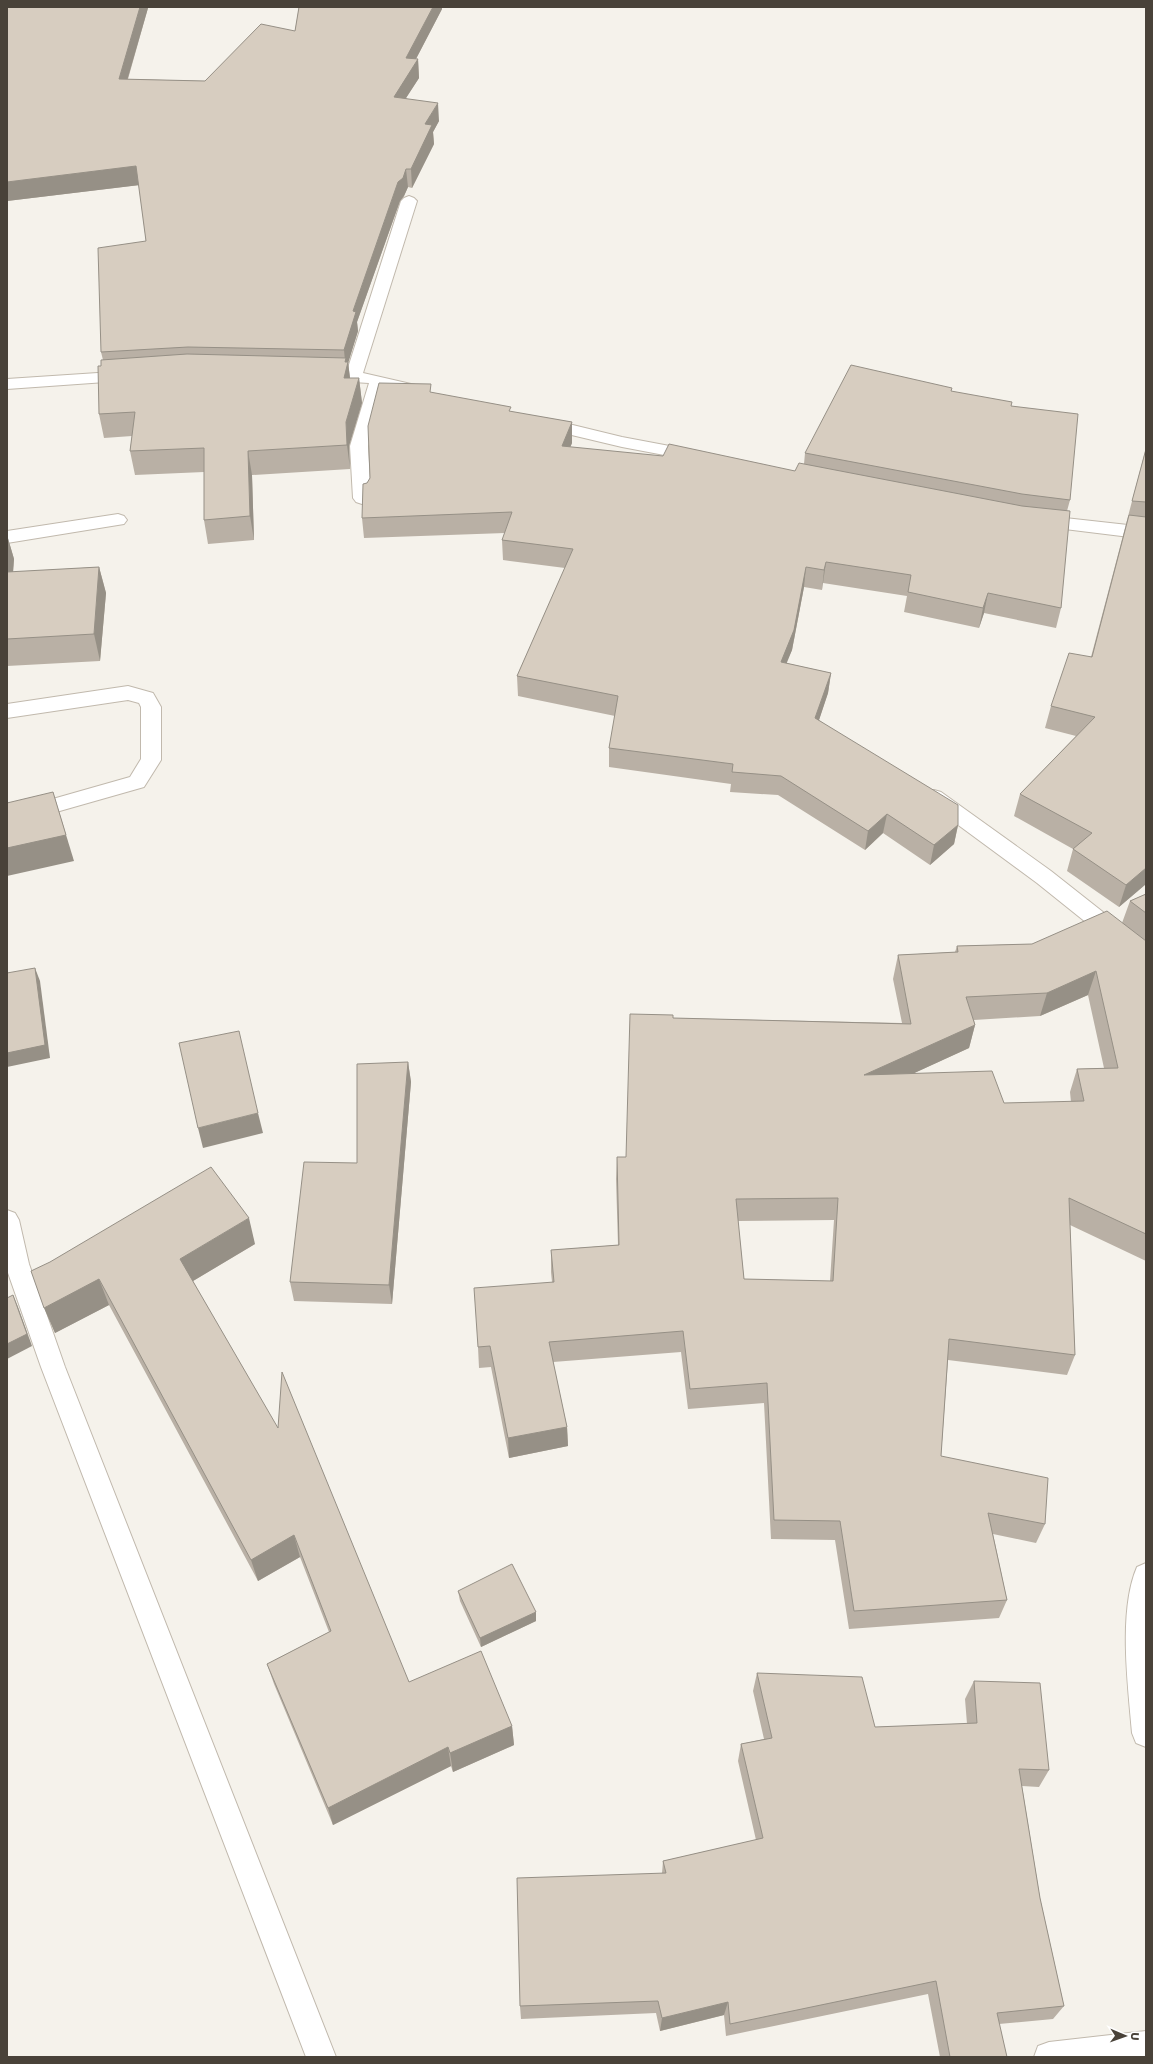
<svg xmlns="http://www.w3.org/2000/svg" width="1153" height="2064" font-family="'Golos Text',sans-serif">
<rect width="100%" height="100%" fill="#f5f2eb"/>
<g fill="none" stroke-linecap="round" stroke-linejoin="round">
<defs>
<g id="minor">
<polygon points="409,196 414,198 417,201 363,373 424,387 426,391 424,395 418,396 384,387 368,446 371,498 368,502 362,504 356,502 353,498 350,446 369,383 320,380 314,379 312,375 314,371 347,371 401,201 404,198"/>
<polygon points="128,371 134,372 136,376 134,380 7,389 7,379"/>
<polygon points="544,418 622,437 696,451 702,452 705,456 702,460 696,461 622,447 538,427 536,423 538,419"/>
<polygon points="118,514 124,516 127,520 124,524 7,543 7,531"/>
<polygon points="1038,515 1146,527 1146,539 1032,525 1029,521 1032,517"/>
<polygon points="128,686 153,693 161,707 161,760 144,787 7,826 7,812 130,777 141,759 141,707 139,703 128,700 7,718 7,704"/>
<polygon points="934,790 941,792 1051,871 1146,946 1146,966 1138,964 1037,883 927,802 924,797 927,792"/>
<polygon points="7,1210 15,1213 19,1220 29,1264 65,1367 336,2057 306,2057 41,1367 7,1270"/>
<path d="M1146,1563v184l-10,-4 -4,-10c-4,-48 -14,-122 5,-166z"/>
<polygon points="1146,2031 1146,2057 1034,2057 1038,2046 1049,2042"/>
</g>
</defs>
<use href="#minor" stroke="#c1b9ad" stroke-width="2"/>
<use href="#minor" fill="#fff" fill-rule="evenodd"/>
</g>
<g fill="#b9b0a5" fill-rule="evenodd">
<polygon points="7,7 170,7 148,8 128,79 205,81 295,31 299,7 442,7 442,9 416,59 418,59 419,78 406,98 439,121 433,132 434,144 412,188 408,187 404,196 400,201 357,322 358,331 348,362 350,378 359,378 362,403 349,446 350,469 252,475 254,540 208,544 204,520 204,472 135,475 130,451 132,436 104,438 99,414 101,366 103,360 101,352 146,241 139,185 7,201"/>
<polygon points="951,392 1011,406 1070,500 1067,511 1061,608 1056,628 984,613 979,628 904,612 907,596 823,583 822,590 804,587 792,650 786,663 831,673 828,693 819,720 958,825 954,844 930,865 883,833 865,850 778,795 730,792 731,784 609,767 609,748 615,716 518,696 517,676 565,568 503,560 502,540 505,533 364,538 362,518 367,483 432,393 511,412 572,422 572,443 570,447 795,471 804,464 805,453"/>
<polygon points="1146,448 1146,884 1119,907 1067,871 1073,849 1014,816 1020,794 1076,736 1045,728 1051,706 1091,657"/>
<polygon points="7,535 14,559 13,572 99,567 106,593 100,661 7,666"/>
<path d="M1146,894v367l-76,-36 5,130 -8,20 -119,-15 -7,96 104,68 -9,19 -43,-9 14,66 -8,18 -150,11 -14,-89 -64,-1 -7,-136 -76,6 -7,-57 -128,10 14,65 1,19 -59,12 -18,-91 -12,1 -1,-21 74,-65 -1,-10v-22l67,-5 -2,-66 1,-22h9l47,-139 229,5 -9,-44 5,-24 57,-3 2,-6 75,-2 90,-21 8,-22zM1088,995l16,73 -27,1 -7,23 1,10 -67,1 -90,-30 55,-25 6,-23 -1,-5 66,-4zM834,1220l-4,61 -86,-2 -6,-58z"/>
<polygon points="408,1062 411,1082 392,1304 294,1301 290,1282 357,1163"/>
<polygon points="255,1244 193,1281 409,1682 512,1726 514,1745 453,1772 451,1766 333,1825 274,1684 267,1664 329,1632 300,1557 258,1581 109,1305 55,1333 31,1271"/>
<polygon points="458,1591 536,1612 536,1621 481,1647 460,1601"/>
<polygon points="757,1673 875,1727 967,1724 965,1699 974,1681 1049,1770 1039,1787 1022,1786 1040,1898 1064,2006 1053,2019 999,2024 1007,2057 940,2057 928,1994 726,2036 724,2015 660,2031 656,2013 521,2019 520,2006 662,1873 663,1861 756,1840 738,1761 741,1744 764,1739 753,1691"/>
</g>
<g fill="#969086">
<polygon points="140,7 148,7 148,8 122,98 119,79"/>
<polygon points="433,7 442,7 442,9 407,76 418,59 419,78 395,115 394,97 406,58"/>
<polygon points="438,103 439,121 433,132 434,144 412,188 411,169 425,124"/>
<polygon points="136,166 140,185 7,201 7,182"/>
<polygon points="406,169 408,187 404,196 400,201 357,322 358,331 347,367 348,362 351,386 344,378 345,361 344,350 353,311 398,182"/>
<polygon points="359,378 362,403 349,446 350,469 347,445 346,422"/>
<polygon points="572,422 572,443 562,467 562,446"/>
<polygon points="248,451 252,475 254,540 250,516"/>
<polygon points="7,535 14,559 11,599 7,585"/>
<polygon points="826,562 822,590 824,570"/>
<polygon points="99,567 106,593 100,661 94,634"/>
<polygon points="806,567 804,587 792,650 779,682 781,662"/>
<polygon points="988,593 984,613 979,628 983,608"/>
<polygon points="831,673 828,693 813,738 815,718"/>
<polygon points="53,792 74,861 7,876 7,848"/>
<polygon points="887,814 883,833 865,850 868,831"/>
<polygon points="958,825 954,844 930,865 934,845"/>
<polygon points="1146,868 1146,884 1119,907 1126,885"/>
<polygon points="35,968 40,981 50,1058 7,1067 7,1053"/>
<polygon points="1096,971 1088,995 1040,1016 1047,993"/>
<polygon points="975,1025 969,1048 860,1098 864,1075"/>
<polygon points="408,1062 411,1082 392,1304 389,1285"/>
<polygon points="258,1113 263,1133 203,1148 198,1128"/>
<polygon points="249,1218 255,1244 188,1284 180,1259"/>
<polygon points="99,1279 109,1305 55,1333 44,1308"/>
<polygon points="13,1295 18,1307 32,1346 7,1359 7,1344"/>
<polygon points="567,1427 568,1446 509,1458 508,1438"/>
<polygon points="294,1535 300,1557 258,1581 251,1560"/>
<polygon points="536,1612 536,1621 481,1647 480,1638"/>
<polygon points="512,1726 514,1745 453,1772 450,1753"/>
<polygon points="448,1747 451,1766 333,1825 328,1808"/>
<polygon points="728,2002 724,2015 660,2031 662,2018"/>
</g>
<g fill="#d7cdc0" stroke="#969086" fill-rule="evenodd">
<polygon points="7,7 140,7 119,79 205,81 261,24 295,31 299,7 433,7 406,58 418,59 394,97 438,103 425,124 432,125 411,169 406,169 403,178 398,182 353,311 356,312 344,350 188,347 101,352 98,248 146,241 136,166 7,182"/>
<polygon points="187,354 346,358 345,362 348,362 344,378 359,378 346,422 347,445 248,451 250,516 204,520 204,448 130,451 135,412 99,414 98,366 101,366 101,360"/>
<polygon points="851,365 952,388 951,391 1012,402 1011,406 1078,414 1070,500 1022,494 805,453"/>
<polygon points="379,383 431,384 430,392 511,407 509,411 572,422 562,446 663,456 669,444 795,471 799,463 1022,506 1070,511 1061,608 988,593 983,608 908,592 911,575 826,562 824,570 806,567 794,630 781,662 831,673 815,718 958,805 958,825 934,845 887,814 868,831 781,776 732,772 733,764 609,748 618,696 517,676 573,549 502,540 512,512 362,518 363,484 367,483 370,478 368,426"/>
<polygon points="1146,449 1146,502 1132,501"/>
<polygon points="1129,515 1146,517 1146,868 1126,885 1073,849 1092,833 1020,794 1095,717 1051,706 1069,653 1092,657"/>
<polygon points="99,567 94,634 7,639 7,572"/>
<polygon points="53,792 66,835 7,848 7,803"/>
<polygon points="1146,894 1146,913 1130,901"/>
<path d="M1107,911l39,30v293l-77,-36 6,157 -126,-16 -8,117 107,22 -3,46 -57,-11 19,87 -153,11 -14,-90 -66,-1 -7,-137 -77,6 -7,-58 -134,11 18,85 -59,11 -18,-92 -12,1 -4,-59 80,-6 -3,-32 68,-5 -2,-88h9l4,-143 43,1v3l238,6 -13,-69 60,-3 -1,-6 75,-2zM1096,971l22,97 -41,1 7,32 -80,2 -12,-32 -128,4 111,-50 -9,-28 81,-4zM838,1198l-5,83 -89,-2 -8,-80z"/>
<polygon points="35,968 45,1045 7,1053 7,973"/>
<polygon points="239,1031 258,1113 198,1128 179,1043"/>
<polygon points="408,1062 389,1285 290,1282 304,1162 357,1163 357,1064"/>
<polygon points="211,1167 249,1218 180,1259 278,1428 282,1372 409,1682 481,1651 512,1726 450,1753 448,1747 328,1808 267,1664 331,1631 294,1535 251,1560 99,1279 44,1308 31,1271 50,1262"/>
<polygon points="13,1295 27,1334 7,1344 7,1298"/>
<polygon points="512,1564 536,1612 480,1638 458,1591"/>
<polygon points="757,1673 862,1677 875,1727 977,1723 974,1681 1040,1683 1049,1770 1019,1769 1040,1898 1064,2006 997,2013 1007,2057 950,2057 936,1981 730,2024 728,2002 662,2018 658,2001 520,2006 517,1878 666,1873 663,1861 763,1838 741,1744 772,1738"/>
</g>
<rect width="1153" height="2064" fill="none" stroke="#494239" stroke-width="16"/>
<g transform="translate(1125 2036) rotate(92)" stroke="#ffffff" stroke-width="3" paint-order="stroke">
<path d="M0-3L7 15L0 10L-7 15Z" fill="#494239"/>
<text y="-6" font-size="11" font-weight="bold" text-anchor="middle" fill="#494239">U</text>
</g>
</svg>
